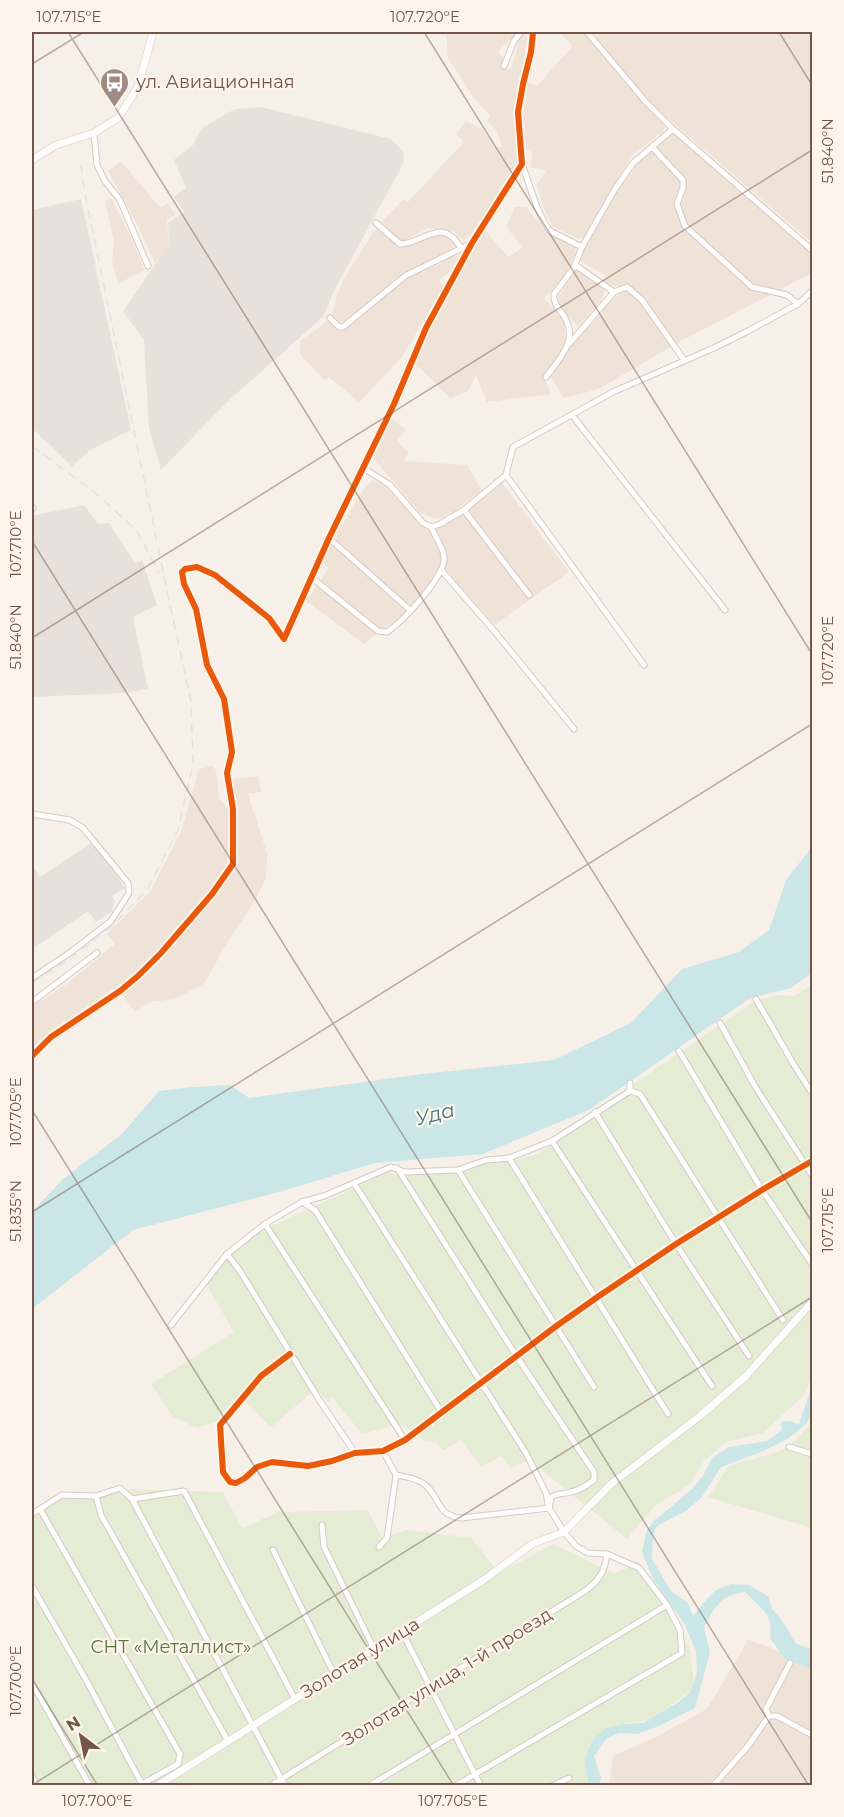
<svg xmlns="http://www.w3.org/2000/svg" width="844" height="1817" font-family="Montserrat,sans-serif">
<rect width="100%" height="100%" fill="#f6f0e9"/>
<g fill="#efe2d6">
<polygon points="446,32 517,32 498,52 504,60 501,67 511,70 521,35 528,36 514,110 520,162 478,228 463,241 453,231 429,228 401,242 380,223 404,199 408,202 464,142 456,134 466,121 482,129 496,147 502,146 497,131 487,121 490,115 473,97 448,58"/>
<polygon points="559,32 584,32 589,40 664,126 664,131 633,154 583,238 579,239 553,227 545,212 537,184 546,171 530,167 533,153 524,148 520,118 527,82 537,86 573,46"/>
<polygon points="601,32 812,32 812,243 647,100 596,37"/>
<polygon points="675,133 812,254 812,273 677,343 636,290 629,285 614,286 604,281 606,276 579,260 618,190 641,160 671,134"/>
<polygon points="121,161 160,208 168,203 175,214 167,220 169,245 155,264 141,232 108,171"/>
<polygon points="111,198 132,239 144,270 118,284 112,262 114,242 105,201"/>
<polygon points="515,207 526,207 544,228 577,247 572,262 561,281 544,298 561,316 565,325 565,347 544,377 551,394 487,402 476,375 468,391 450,398 415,363 429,323 485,230 508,257 522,248 506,226"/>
<polygon points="377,227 402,248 434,233 446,234 457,245 443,255 403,274 341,325 332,315 337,295 345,277"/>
<polygon points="456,253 460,257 453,270 439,280 444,286 402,357 359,402 329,377 325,381 300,354 300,341 329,320 340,332 407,278 440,264"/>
<polygon points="576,270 604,289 604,294 600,302 578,327 560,306 558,297"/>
<polygon points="626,289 640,301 672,346 599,389 564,398 550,376 574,342 604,311 602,308"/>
<polygon points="391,418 406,430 397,441 409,453 404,461 467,465 482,490 455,511 442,518 436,519 420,513 370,454"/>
<polygon points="373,480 386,487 430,533 465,513 502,483 569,572 494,625 443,567 407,611 364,644 306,601 329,568 321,562 364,488"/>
<polygon points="212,766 216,770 219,799 229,809 231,828 231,860 210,891 156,955 118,988 49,1033 32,1050 32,1006 64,986 115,944 107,934 150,892 181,832 199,769"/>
<polygon points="258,776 261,792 248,794 267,853 266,878 256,899 226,944 205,983 175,999 150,1002 135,1012 121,993 162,958 214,897 235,866 235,808 232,779"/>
<polygon points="748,1640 769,1647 812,1669 812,1785 609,1786 613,1756 654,1738 707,1709"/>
</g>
<g fill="#e8e0da">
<polygon points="261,107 391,139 404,153 403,164 336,287 323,317 228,401 161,470 149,428 144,340 123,311 169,245 168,223 185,212 174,197 186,188 174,160 193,145 202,128 235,109"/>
<polygon points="81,199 131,430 90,450 72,466 32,428 32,210"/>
<polygon points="84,505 98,524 109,523 135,563 142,560 157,605 133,617 148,689 123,693 32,697 32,516"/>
<polygon points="94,841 125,888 112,896 115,901 111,912 96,922 88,911 32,949 32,865 40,877"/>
</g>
<g fill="#e4ecd4">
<polygon points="812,984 812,1375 804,1395 763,1433 726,1442 704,1461 689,1485 656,1505 627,1539 529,1460 511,1468 501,1456 481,1467 461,1440 443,1450 435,1442 424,1441 403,1424 362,1434 333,1398 328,1402 316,1389 271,1427 238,1396 215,1422 197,1428 173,1417 151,1384 234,1332 206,1284 233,1249 264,1230 388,1172 396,1175 456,1173 486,1162 508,1162 535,1155 637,1091 632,1085 755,1001 778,995 795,996"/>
<polygon points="812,1422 812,1528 708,1497 729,1466 781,1451 796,1440"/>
<polygon points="121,1489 223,1492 242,1528 279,1512 368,1510 382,1537 408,1530 471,1538 499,1573 553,1544 615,1574 638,1561 689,1647 695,1687 651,1720 626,1723 600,1735 588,1769 587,1785 32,1786 32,1514 54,1499"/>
</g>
<g fill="#cbe6e6">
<polygon points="812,847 812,973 791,988 750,998 589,1110 483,1154 375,1163 279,1192 133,1230 32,1309 32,1212 63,1179 122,1134 159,1091 192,1087 230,1085 249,1098 422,1074 554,1060 631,1023 682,969 739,952 769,930 786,880"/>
<path d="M812,1385v27l-5,11 -21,17 -25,12 -40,15 -19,30 -15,13 -30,16 -4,9 -1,24 19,32 17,12 5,13 12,-15 11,-11 15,-6 18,1 19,11 4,13 9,10 15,25 16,5v19l-2,1 -26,-11 -14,-20c4,-24 -10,-30 -25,-46 -25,3 -30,15 -41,35l6,25 -15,56 -36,18 -22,8 -18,-1 -13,6 -12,17 7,22 -2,7h-11l-3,-27 8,-19 14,-11 16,-4 20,-1 37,-22 11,-10 6,-18 -1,-22 -12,-28 -30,-42 -12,-29 5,-22 7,-9 37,-31 12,-14 10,-19 16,-10 38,-6 15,-11 -1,-8 8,-1 10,3z"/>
</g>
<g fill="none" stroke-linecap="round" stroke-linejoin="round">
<defs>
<g id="minor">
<polyline points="587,32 646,102 673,129 812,250"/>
<polyline points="504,66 514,41 521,32"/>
<polyline points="94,133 97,165 105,181 120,200 148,266"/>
<polyline points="652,147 683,180 683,188 677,204 685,226 752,287 787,295 798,304"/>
<path d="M522,164c8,21 14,48 28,67l32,16"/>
<path d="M376,223l24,21c23,0 42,-29 61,4"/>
<polyline points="575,265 614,292 627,287 642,300 684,360"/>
<polyline points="330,318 339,327 343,327 405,276 472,243"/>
<polyline points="570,343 614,292"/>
<path d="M546,377c14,-19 33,-37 18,-61 -5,-8 -11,-12 -10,-22l19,-25 9,-22 33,-58 18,-26 40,-34"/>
<polyline points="572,415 725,610"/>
<polyline points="362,467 390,485 423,523 431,527 440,524 464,510 506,475 513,447 613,392 716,347 748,331 798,304 812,291"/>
<polyline points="506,475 644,665"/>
<polyline points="32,508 33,508"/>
<polyline points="464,510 529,595"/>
<polyline points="329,538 410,610"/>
<polyline points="441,570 496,633 574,729"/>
<path d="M311,577l67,54 9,1c16,-11 59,-56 57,-75 -1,-10 -9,-21 -13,-30"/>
<polyline points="32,814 70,820 83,828 128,883 129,893 111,921 71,952 32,978"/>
<polyline points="756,999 794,1065 812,1093"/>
<polyline points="32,1002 97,953"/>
<polyline points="720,1023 756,1088 812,1175"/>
<polyline points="679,1051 762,1190 812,1264"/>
<polyline points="32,1056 51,1037 120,991 138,976 161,953 212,894 233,864 233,809 227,773 232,752 224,699 207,665 196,609 184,584 182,572 185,569 197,567 215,575 269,618 284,639 329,538 394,404 426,328 472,243 522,164 518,112 523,84 531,52 533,32"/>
<polyline points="630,1091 640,1094 783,1320"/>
<polyline points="595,1112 676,1244 749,1356"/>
<polyline points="552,1141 712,1386"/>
<polyline points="509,1158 668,1414"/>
<polyline points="458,1170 594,1387"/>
<path d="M354,1183l172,270 20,40 3,15 2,-11c7,-4 13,-3 20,-5 10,-2 16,-7 23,-12v-8l-77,-115 -120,-189"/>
<polyline points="302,1202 315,1210 442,1413"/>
<polyline points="265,1224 405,1440"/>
<polyline points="227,1254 240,1271 320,1401 355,1453"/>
<polyline points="171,1325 227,1254 265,1224 302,1202 324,1196 391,1167 405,1172 458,1170 486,1160 509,1158 552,1141 630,1091 630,1083"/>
<polyline points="290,1354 261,1376 220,1425 223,1472 230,1482 236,1483 245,1478 257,1467 272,1462 308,1466 332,1461 355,1453 383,1451 405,1440 555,1327 596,1298 676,1244 762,1190 812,1161"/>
<polyline points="789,1447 812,1454"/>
<path d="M396,1475c10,2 20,3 28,9 16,11 11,31 37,34l88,-10 15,24 12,14 12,7 19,1 32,14 28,37 13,25 2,23 -227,133"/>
<polyline points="96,1496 101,1515 228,1741"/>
<polyline points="132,1499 285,1786"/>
<polyline points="40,1509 180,1754 178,1764 142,1784"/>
<polyline points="32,1514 62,1495 96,1496 120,1488 132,1499 184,1491 295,1699"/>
<polyline points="322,1525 324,1547 374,1649"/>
<polyline points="379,1547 387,1538 396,1475 383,1451"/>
<polyline points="273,1550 334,1674"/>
<polyline points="32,1586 85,1678 142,1784 140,1786"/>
<polyline points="402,1632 481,1786"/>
<polyline points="32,1683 90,1786"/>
<polyline points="769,1716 777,1716 812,1735"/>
<polyline points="32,1776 37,1786"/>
<path d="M270,1786l315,-195c14,-10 20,-20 22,-37"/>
<polyline points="369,1786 667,1605"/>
<polyline points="552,1786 569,1778"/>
<polyline points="713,1786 748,1746 769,1716 766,1709 790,1663"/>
</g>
<g id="tertiary">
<polyline points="32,160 56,145 94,133 118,118 138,87 153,32"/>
<polyline points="157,1786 485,1579 532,1544 564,1532 611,1484 700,1416 746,1376 812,1302"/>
</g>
</defs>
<use href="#minor" stroke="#d4cbc6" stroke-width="7"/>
<use href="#tertiary" stroke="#d4cbc6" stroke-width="8"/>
<use href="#minor" stroke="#fefdfc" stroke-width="5"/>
<use href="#tertiary" stroke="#fefdfc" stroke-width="7"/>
<g stroke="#e3e1e4" stroke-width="1.5" stroke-dasharray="9 6" stroke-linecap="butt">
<polyline points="32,446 93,491 137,531 159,573"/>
<polyline points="32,983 73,957 111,927 147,890 178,830 193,764 191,701 166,586 85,194 80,159"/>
</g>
<defs>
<g id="cycleway">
<polyline points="32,1056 51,1037 120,991 138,976 161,953 212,894 233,864 233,809 227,773 232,752 224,699 207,665 196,609 184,584 182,572 185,569 197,567 215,575 269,618 284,639 329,538 394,404 426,328 472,243 522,164 518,112 523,84 531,52 533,32"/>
<polyline points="290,1354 261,1376 220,1425 223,1472 230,1482 236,1483 245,1478 257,1467 272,1462 308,1466 332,1461 355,1453 383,1451 405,1440 555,1327 596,1298 676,1244 762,1190 812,1161"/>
</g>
</defs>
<use href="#cycleway" stroke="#fef4ea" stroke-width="10"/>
<use href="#cycleway" stroke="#e8590c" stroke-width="6"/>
</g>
<path fill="none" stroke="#72554b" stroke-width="1.5" stroke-opacity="0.45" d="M68,32l744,1190M424,32l388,622M779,32l33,53M32,64l52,-32M32,541l777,1245M32,638l780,-488M32,1110l422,676M32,1212l780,-488M32,1679l66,107M32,1785l780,-488"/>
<defs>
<symbol id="bus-pin" viewBox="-11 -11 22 30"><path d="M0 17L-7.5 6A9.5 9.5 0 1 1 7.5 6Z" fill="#a08b82" stroke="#fef4ea"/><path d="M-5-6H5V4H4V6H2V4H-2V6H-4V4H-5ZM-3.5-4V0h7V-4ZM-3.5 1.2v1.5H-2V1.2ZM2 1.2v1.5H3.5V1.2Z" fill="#fff"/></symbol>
</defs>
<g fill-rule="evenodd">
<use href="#bus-pin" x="98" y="66" width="33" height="45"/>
</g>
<g text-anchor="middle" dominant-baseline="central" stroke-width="4.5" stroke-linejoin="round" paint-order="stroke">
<g font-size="18" fill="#72554b" stroke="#fef4ea" text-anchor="start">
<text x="136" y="82">ул. Авиационная</text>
</g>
<g font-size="18" fill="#577843" stroke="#fef4ea">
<text x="171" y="1647">СНТ «Металлист»</text>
</g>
<g font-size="18" fill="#72554b" stroke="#fef4ea">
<text transform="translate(360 1658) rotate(-32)">Золотая улица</text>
<text transform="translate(447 1677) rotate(-32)">Золотая улица, 1-й проезд</text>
</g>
<g font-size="20" font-style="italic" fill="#42797e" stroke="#fef4ea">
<text transform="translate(435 1114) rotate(-14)">Уда</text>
</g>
</g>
<rect width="844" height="1817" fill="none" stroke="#fef4ea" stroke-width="66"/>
<g transform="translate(81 1736) rotate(328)" stroke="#fef4ea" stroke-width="4.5" paint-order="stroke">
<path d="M0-4.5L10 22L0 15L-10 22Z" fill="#72554b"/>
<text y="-9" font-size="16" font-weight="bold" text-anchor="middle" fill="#72554b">N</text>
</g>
<rect x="33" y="33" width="778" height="1751" fill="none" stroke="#72554b" stroke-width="2"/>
<g font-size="15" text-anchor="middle" fill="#72554b">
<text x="69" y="22">107.715°E</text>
<text x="425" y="22">107.720°E</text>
<text transform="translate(828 151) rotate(-90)" y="5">51.840°N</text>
<text transform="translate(16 544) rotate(-90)" y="5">107.710°E</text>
<text transform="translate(16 637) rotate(-90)" y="5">51.840°N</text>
<text transform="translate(828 651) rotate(-90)" y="5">107.720°E</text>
<text transform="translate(16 1112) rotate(-90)" y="5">107.705°E</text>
<text transform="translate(16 1211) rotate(-90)" y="5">51.835°N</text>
<text transform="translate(828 1220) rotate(-90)" y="5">107.715°E</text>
<text transform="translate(16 1681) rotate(-90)" y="5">107.700°E</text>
<text x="97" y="1806">107.700°E</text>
<text x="453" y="1806">107.705°E</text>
</g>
</svg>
